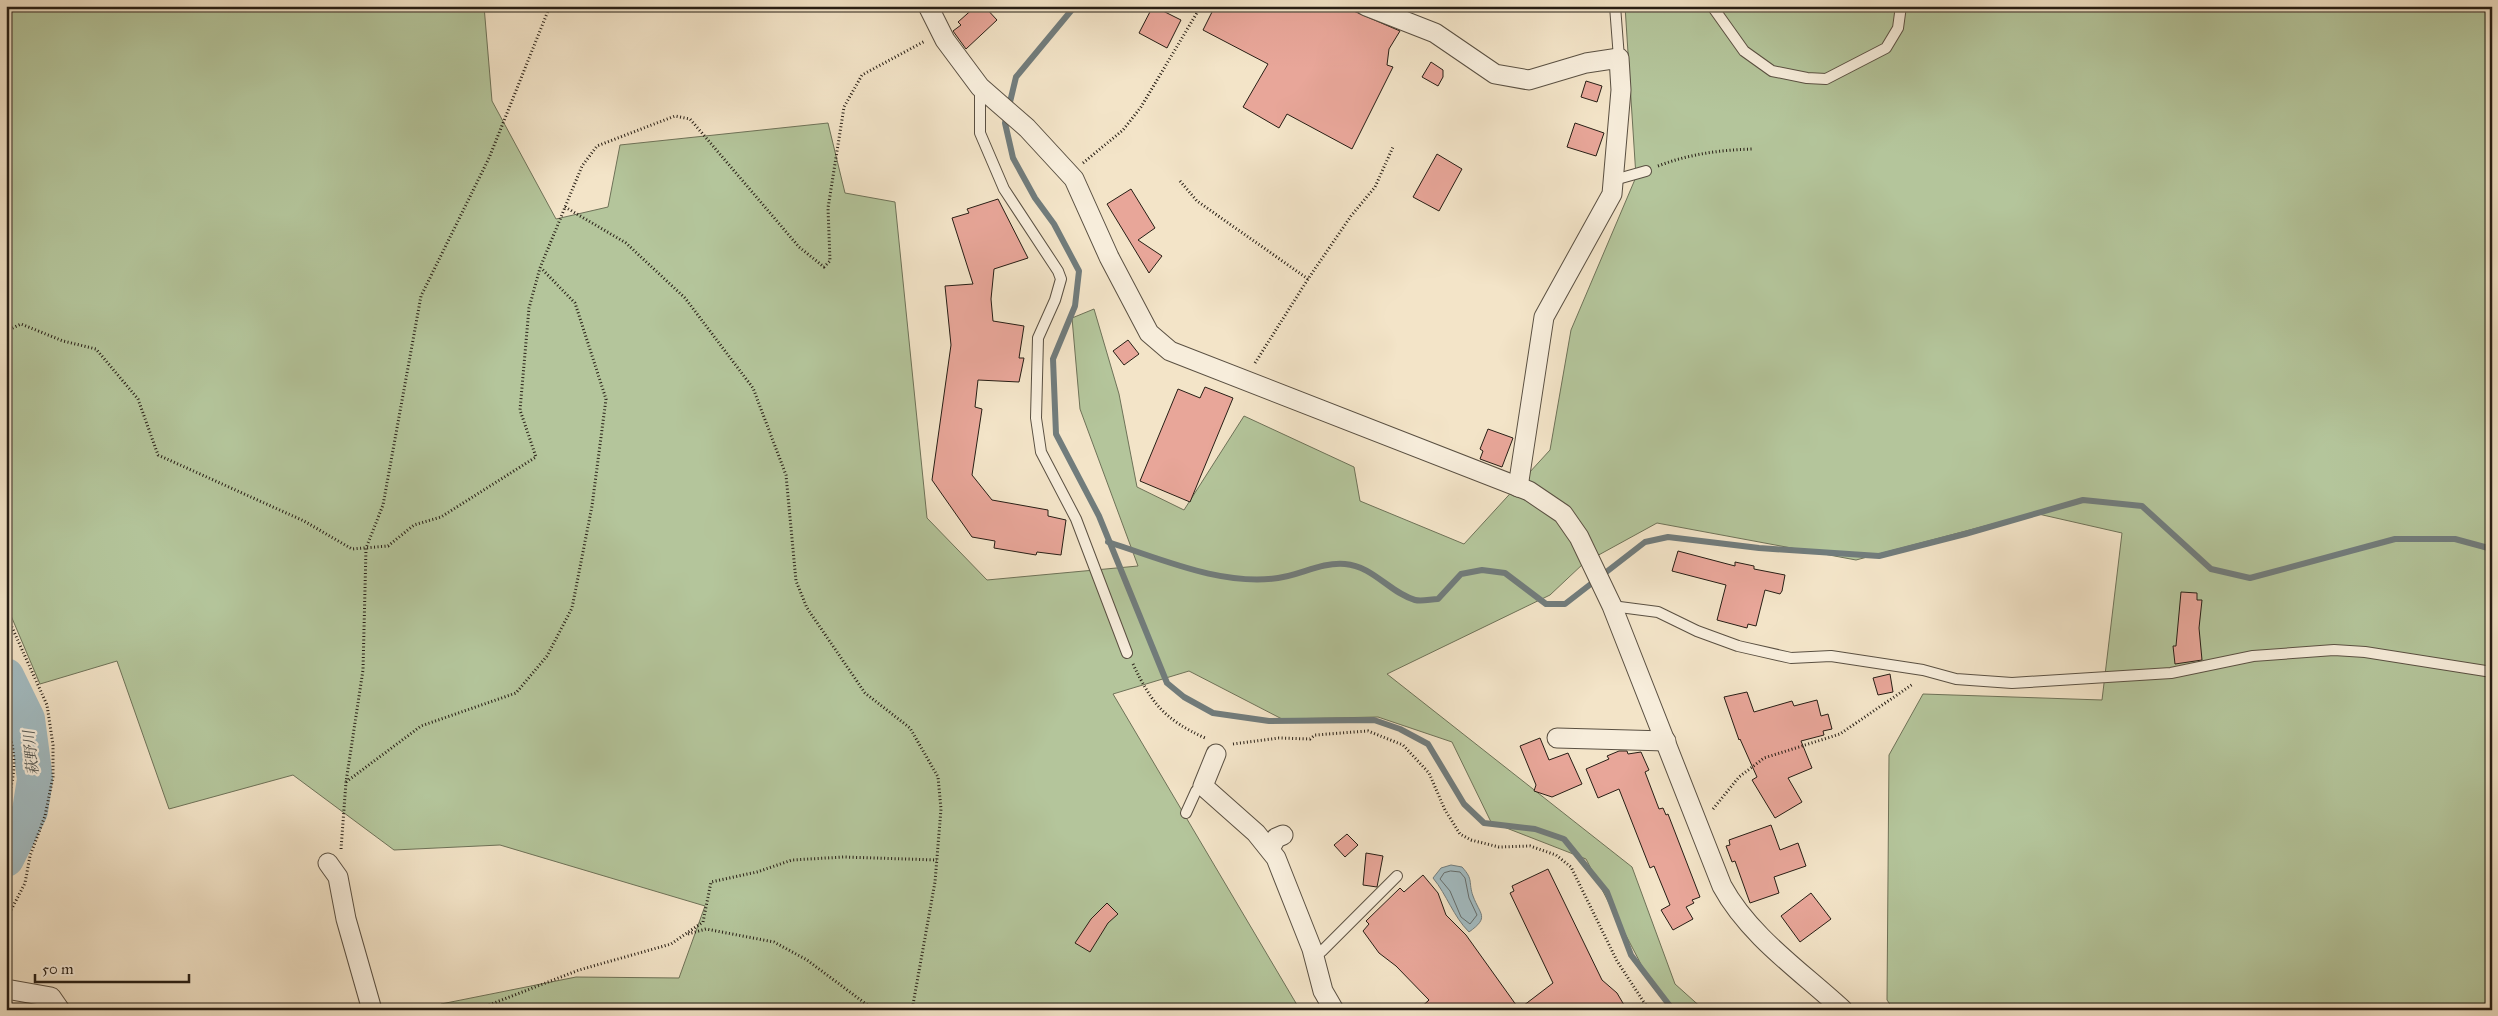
<svg xmlns="http://www.w3.org/2000/svg" width="2498" height="1016" font-family="'IM FELL Great Primer','Noto Serif JP',serif">
<rect width="100%" height="100%" fill="#f3e4c8"/>
<filter id="stains"><feTurbulence type="fractalNoise" baseFrequency=".004" numOctaves="4"/><feColorMatrix values="0 0 0 0 .2 0 0 0 0 .09 0 0 0 0 .02 0 0 0 .5 -.17"/></filter>
<radialGradient id="worn" r=".72"><stop offset=".6" stop-color="#630" stop-opacity="0"/><stop offset="1" stop-color="#630" stop-opacity=".3"/></radialGradient>
<polygon fill="#b4c59b" stroke="#6e7258" points="6,6 484,6 492,101 556,219 608,207 620,145 828,123 845,193 895,202 927,518 987,580 1138,566 1080,409 1072,318 1094,309 1119,394 1137,487 1184,510 1244,416 1354,467 1360,501 1464,544 1550,450 1571,330 1636,177 1625,6 2492,6 2492,1010 1894,1010 1887,1000 1889,755 1923,694 2102,700 2122,533 2034,513 1856,560 1657,523 1584,563 1550,595 1387,674 1632,867 1675,984 1704,1010 1679,1010 1654,989 1586,859 1491,822 1452,742 1378,717 1282,719 1189,671 1113,694 1300,1010 441,1010 441,1004 576,977 679,978 705,906 500,845 394,850 293,775 169,809 117,661 40,684 6,604"/>
<path fill="#a2bbc1" stroke="#717c7c" d="M1451,865l11,2c12,13 6,15 11,29 7,19 17,21 -4,36 -16,-16 -22,-37 -36,-54l8,-10z"/>
<g fill="none" stroke-linecap="round" stroke-linejoin="round">
<polygon stroke="#646c6b" stroke-width="1" points="1451,871 1460,872 1465,878 1469,898 1477,915 1470,924 1461,917 1450,891 1440,879 1444,873"/>
<g stroke="#717c7c" stroke-width="6">
<polyline points="1075,6 1016,77 1005,123 1013,158 1035,198 1054,224 1079,271 1075,306 1053,359 1056,434 1099,516 1167,683 1184,697 1213,713 1269,721 1374,720 1400,729 1428,744 1464,804 1484,823 1535,829 1564,839 1607,892 1631,955 1673,1010"/>
<path d="M1108,542c54,17 113,44 170,36 23,-3 43,-16 67,-14 28,2 45,29 70,36 7,2 16,-1 23,-1l23,-25 21,-4 23,3 41,31h19l80,-62 23,-5 91,11 120,8 86,-22 118,-34 59,6 69,63 39,9 145,-39h60l37,10"/>
</g>
<polyline stroke="#a2bbc1" stroke-width="36" points="6,676 27,719 35,779 30,811 6,859"/>
</g>
<g fill="#e8a699" stroke="#271e15">
<polygon points="976,6 984,6 997,20 966,49 953,31 961,25 958,22"/>
<polygon points="1153,6 1181,20 1167,48 1139,33"/>
<polygon points="1215,6 1342,6 1400,31 1389,49 1387,65 1393,67 1352,149 1287,114 1279,128 1243,107 1268,64 1203,30"/>
<polygon points="1431,62 1443,70 1443,77 1438,86 1422,77"/>
<polygon points="1586,81 1602,86 1597,102 1581,97"/>
<polygon points="1575,123 1604,133 1596,156 1567,147"/>
<polygon points="1437,154 1462,169 1439,211 1413,197"/>
<polygon points="1131,189 1155,228 1138,240 1162,256 1149,273 1107,204"/>
<polygon points="998,199 1028,258 994,269 991,299 993,321 1024,326 1019,358 1024,358 1019,382 978,380 975,407 982,409 972,475 992,500 1048,510 1048,516 1066,520 1061,555 1037,552 1036,555 994,548 995,541 972,537 932,480 951,345 945,286 973,284 952,218 969,213 967,209"/>
<polygon points="1128,340 1139,354 1124,365 1113,351"/>
<polygon points="1205,387 1233,398 1190,502 1140,481 1178,389 1200,398"/>
<polygon points="1488,429 1513,438 1502,467 1480,459 1483,451 1480,449"/>
<polygon points="1678,551 1735,566 1735,562 1754,566 1754,569 1785,575 1782,591 1780,594 1765,590 1756,626 1748,624 1747,628 1717,620 1726,585 1672,571"/>
<polygon points="2181,592 2197,593 2197,600 2202,600 2199,628 2202,660 2175,664 2173,646 2176,646"/>
<polygon points="1890,674 1893,692 1878,695 1873,678"/>
<polygon points="1747,692 1754,712 1792,701 1794,706 1817,700 1821,716 1828,714 1832,729 1823,731 1824,735 1801,741 1812,768 1788,778 1802,802 1775,818 1752,780 1757,777 1740,739 1739,740 1724,697"/>
<polygon points="1540,738 1549,760 1568,753 1582,784 1552,797 1534,791 1536,785 1520,746"/>
<polygon points="1619,751 1627,751 1628,754 1641,752 1649,770 1645,772 1659,809 1663,808 1666,815 1668,814 1700,897 1692,900 1694,903 1686,907 1693,919 1673,930 1661,910 1670,905 1654,866 1650,868 1619,789 1598,798 1586,769 1609,759 1607,756"/>
<polygon points="1771,825 1780,850 1798,843 1806,866 1774,877 1779,893 1750,903 1735,861 1732,862 1726,846 1730,845 1729,840"/>
<polygon points="1347,834 1358,845 1345,857 1334,845"/>
<polygon points="1366,853 1383,856 1377,887 1363,885"/>
<polygon points="1548,869 1602,980 1617,993 1627,1010 1418,1010 1429,1000 1396,966 1379,953 1363,931 1369,924 1366,921 1400,888 1404,892 1423,875 1438,893 1446,915 1466,935 1519,1009 1553,983 1510,893 1514,891 1512,886"/>
<polygon points="1811,893 1831,919 1800,942 1781,916"/>
<polygon points="1107,903 1118,914 1108,923 1090,952 1075,943 1091,919"/>
</g>
<g fill="none" stroke-linecap="round" stroke-linejoin="round">
<defs>
<g id="lane">
<polyline points="1615,6 1619,58"/>
<polyline points="1712,6 1744,51 1772,71 1807,78 1826,79 1886,48 1898,28 1901,6"/>
<polyline points="980,87 980,133 1004,189 1058,271 1061,279 1055,300 1038,338 1036,418 1041,452 1076,519 1127,653"/>
<polyline points="1614,180 1646,171"/>
<polyline points="1612,606 1658,612 1697,631 1738,646 1791,658 1831,656 1923,670 1956,679 2012,683 2171,673 2253,656 2334,650 2365,652 2492,672"/>
<polyline points="1186,813 1196,791 1203,786"/>
<polyline points="1314,957 1322,951 1397,876"/>
</g>
<g id="street">
<path d="M928,6l17,34 35,47 47,41 47,51 35,78 40,76 21,18 359,140 34,23 16,23 33,69 110,280c27,50 80,86 121,124"/>
<polyline points="1366,6 1435,33 1495,74 1529,80 1586,63 1619,58 1621,90 1612,194 1544,317 1518,487"/>
<polyline points="1557,738 1666,741"/>
<polyline points="1216,754 1203,786 1256,833 1276,858 1312,949 1323,991 1334,1010"/>
<polyline points="1270,849 1276,838 1283,835"/>
<polyline points="328,863 338,877 346,919 372,1010"/>
<polyline points="6,989 51,997 60,1010"/>
</g>
</defs>
<use href="#lane" stroke="#5a5042" stroke-width="12"/>
<use href="#street" stroke="#5a5042" stroke-width="21"/>
<g stroke="#271e15" stroke-width="3" stroke-dasharray="1 2.5" stroke-linecap="butt">
<polyline points="1083,163 1123,130 1141,107 1201,6"/>
<path d="M1658,166c31,-12 62,-16 95,-17"/>
<polyline points="1180,181 1197,201 1308,279"/>
<polyline points="565,207 626,243 685,298 753,388 786,475 796,581 807,608 865,693 910,728 938,777 941,809 935,882 912,1010"/>
<polyline points="6,331 21,324 63,341 96,349 138,399 158,455 304,521 352,549 388,546 414,525 441,517 536,457 520,410 529,308 540,268 582,166 597,146 675,116 690,119 799,247 824,267 830,261 828,208 844,107 862,75 925,41"/>
<polyline points="1255,363 1308,279 1351,216 1375,187 1393,147"/>
<polyline points="6,614 47,705 53,745 53,777 45,816 30,856 25,883 6,920"/>
<path d="M1133,664c19,40 31,55 72,74"/>
<path d="M6,725c12,31 9,50 0,81"/>
<polyline points="1233,744 1279,738 1310,739 1315,735 1368,731 1403,745 1429,773 1445,810 1460,834 1471,840 1499,847 1530,846 1556,855 1571,867 1617,961 1649,1010"/>
<polyline points="346,782 421,726 516,693 547,656 572,608 592,506 606,399 575,303 541,268"/>
<polyline points="1713,809 1739,777 1764,758 1840,734 1913,684"/>
<polyline points="341,849 346,782 363,670 366,548 383,505 421,296 489,158 550,6"/>
<polyline points="688,934 706,929 774,942 807,960 874,1010"/>
<polyline points="476,1010 579,970 671,944 703,922 711,882 757,872 792,860 844,857 937,860"/>
</g>
<use href="#lane" stroke="#f7eddb" stroke-width="10"/>
<use href="#street" stroke="#f7eddb" stroke-width="19"/>
</g>
<g text-anchor="middle" dominant-baseline="central" stroke-width="4.5" stroke-linejoin="round" paint-order="stroke">
<g font-size="15" font-style="italic" fill="#525551" stroke="#f7eddb">
<text transform="translate(31 753) rotate(-96)">萩野川</text>
</g>
</g>
<rect width="2498" height="1016" fill="none" stroke="#f3e4c8" stroke-width="25"/>
<rect x="8" y="8" width="2483" height="1001" fill="none" stroke="#271e15" stroke-width="2.5"/>
<rect x="12" y="12" width="2473" height="991" fill="none" stroke="#271e15"/>
<path d="M35 974v8h154v-8" fill="none" stroke="#271e15" stroke-width="2.5"/>
<text x="42" y="974" font-size="15" fill="#271e15" stroke="#f7eddb" stroke-width="4" paint-order="stroke">50 m</text>
<rect width="100%" height="100%" filter="url(#stains)"/>
<rect width="100%" height="100%" fill="url(#worn)"/>
</svg>
